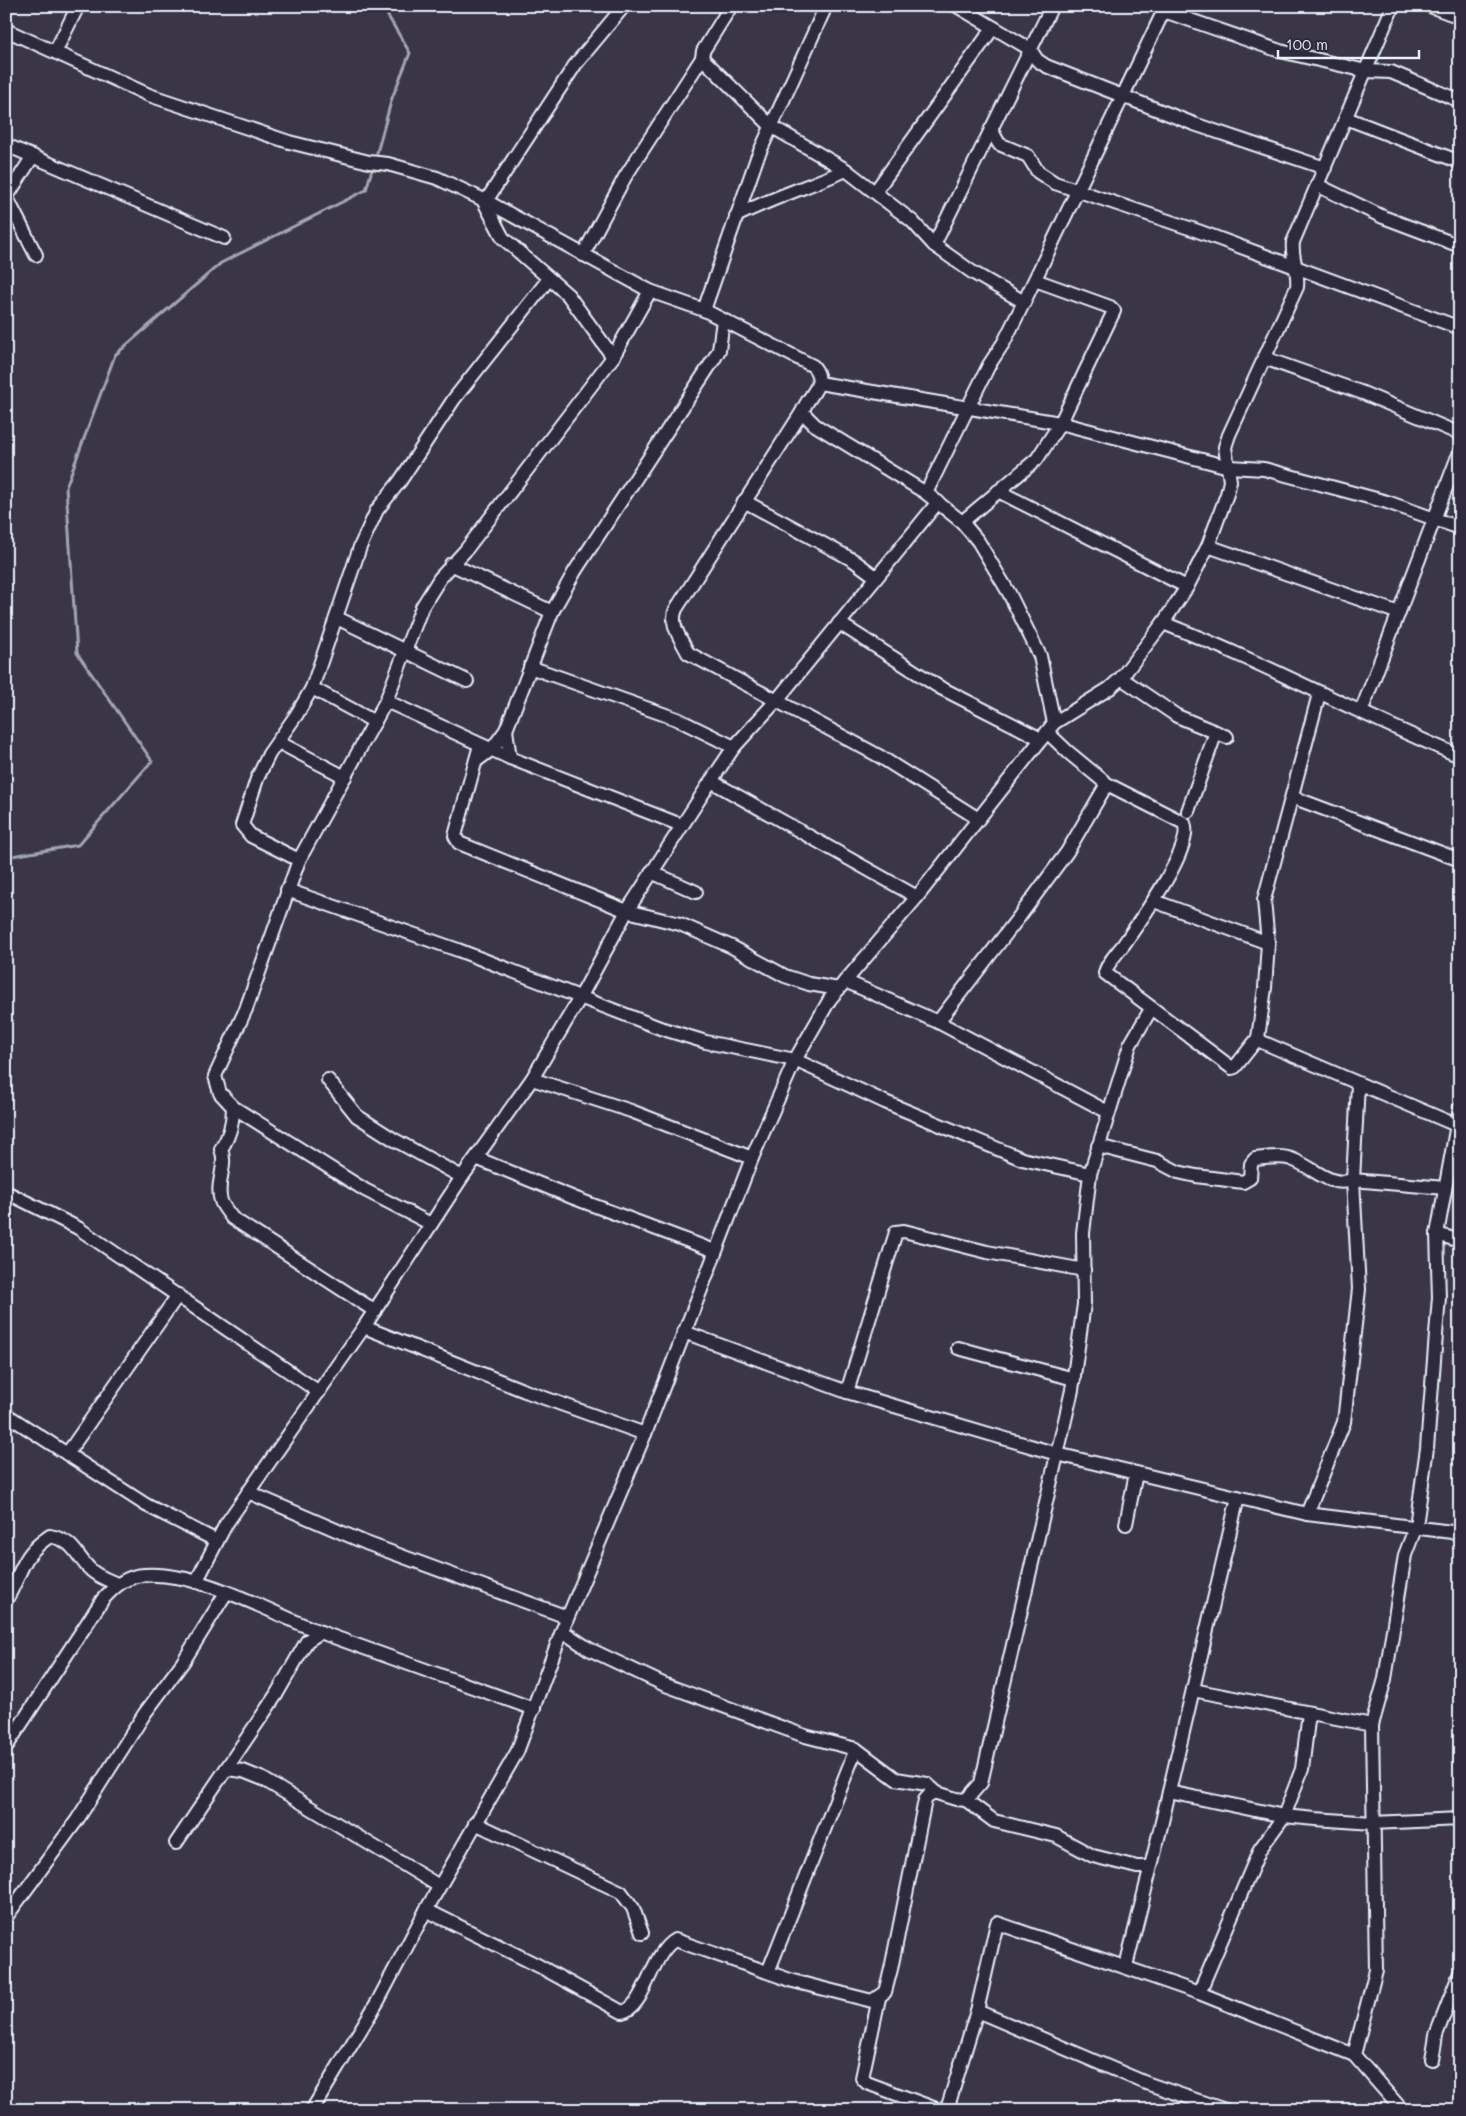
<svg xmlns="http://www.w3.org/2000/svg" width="1466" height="2116" font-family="Mali,sans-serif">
<rect width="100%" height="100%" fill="#3a3648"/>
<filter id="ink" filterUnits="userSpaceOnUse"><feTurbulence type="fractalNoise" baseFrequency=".02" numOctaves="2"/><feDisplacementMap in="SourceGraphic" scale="10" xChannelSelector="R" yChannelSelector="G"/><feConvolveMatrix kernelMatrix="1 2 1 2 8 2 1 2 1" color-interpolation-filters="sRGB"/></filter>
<g filter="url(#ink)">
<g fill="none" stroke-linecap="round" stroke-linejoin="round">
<g stroke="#a2a6b1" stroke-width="3">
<polyline points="375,160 392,98 410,53 382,6"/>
<polyline points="6,857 78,845 152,761 77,653 66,487 115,355 221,263 366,190 373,166"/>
</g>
<defs>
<g id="minor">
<polyline points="957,6 1030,49 1037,60 1046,66 1194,124 1325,168"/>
<polyline points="1430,6 1460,17"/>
<polyline points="1164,11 1280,51 1366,71 1391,72 1460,101"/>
<path d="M6,30l143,65 140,47 80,20 19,2 49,14 49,23 164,90 54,19 109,56c15,19 -4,27 -11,46l13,13 111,68 36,29 16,19 31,52 31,63 14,67"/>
<polyline points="55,52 78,6"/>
<polyline points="702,58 771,126 846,170 912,221 934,245 972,272 1024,302"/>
<polyline points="1346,118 1460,162"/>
<polyline points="991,129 999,144 1028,156 1038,172 1055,183 1198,231 1460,328"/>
<polyline points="6,145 224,238"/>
<polyline points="33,156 8,195 8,200 36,255"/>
<polyline points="1317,185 1383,217 1460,246"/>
<polyline points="875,192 993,28"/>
<polyline points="483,200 503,238 568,295 613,357"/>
<polyline points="486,201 575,65 624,6"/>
<path d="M736,216c36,-18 74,-30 110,-46"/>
<polyline points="934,245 1052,6"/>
<polyline points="583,255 625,177 702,58 703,51 731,6"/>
<polyline points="704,310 757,158 826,6"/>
<polyline points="1264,358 1363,393 1460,434"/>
<polyline points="819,383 1060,423 1229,467 1264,469 1387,502 1460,528"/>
<path d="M802,412l-126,197c-7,15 5,30 12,44l191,103 98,62"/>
<polyline points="998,491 1187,587"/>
<polyline points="926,493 989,365 1004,342 1024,302 1166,6"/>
<polyline points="744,501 853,560 876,577"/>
<polyline points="962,522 1037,459 1061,422 1114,311 1110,307 1035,280"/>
<polyline points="1208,546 1399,613"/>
<polyline points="451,564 552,612"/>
<polyline points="337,618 467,681"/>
<polyline points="839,623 939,687 1041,739"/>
<path d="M1163,623c101,39 197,92 297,133"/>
<polyline points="530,667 677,719 734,747"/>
<polyline points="1121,678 1177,716 1227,737"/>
<polyline points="312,688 375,722"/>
<polyline points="386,701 510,758 681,825"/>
<polyline points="1361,712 1460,451"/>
<polyline points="506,730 510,758"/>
<path d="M1047,732l21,20 39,32 77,39c11,24 -46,100 -60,121 -6,8 -17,19 -19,29l127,95 3,-1 23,-29 7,-50 3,-45 -4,-43 55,-206"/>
<polyline points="278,742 345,777"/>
<polyline points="480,745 455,836 459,843 627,911 680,924 732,947 785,976 809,984 839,989"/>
<polyline points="476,761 492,749 506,730 552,612 575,571 714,359 719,350 723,320"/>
<polyline points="711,781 917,897"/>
<polyline points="1292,797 1460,860"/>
<polyline points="1188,811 1216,732"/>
<polyline points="299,860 251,836 242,825 257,779 269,754 297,714 312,688 360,547 377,510 400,481 454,399 548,280"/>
<polyline points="651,872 696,892"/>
<polyline points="287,890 458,950 660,1028 706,1042 795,1060 885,1102 1022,1159 1090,1174"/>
<polyline points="1154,901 1268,943"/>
<polyline points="845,981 938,1022 1108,1112"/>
<polyline points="938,1022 1019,917 1067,852 1107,784"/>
<polyline points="1258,1038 1262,1042 1456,1125"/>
<polyline points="532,1079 631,1111 752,1158"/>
<polyline points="328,1080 357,1116 393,1139 462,1177"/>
<polyline points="233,1107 365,1190 431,1224"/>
<path d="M1098,1146l59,15 21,11 18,4 47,6 7,-4 1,-14 4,-5c11,-1 26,-4 36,0 22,7 37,29 62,21l92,8"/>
<polyline points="476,1158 574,1198 715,1251"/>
<polyline points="6,1192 78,1228 319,1392"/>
<polyline points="1437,1234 1460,1241"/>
<path d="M375,1311l-143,-93c-4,-6 -9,-11 -11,-17 -6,-18 7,-35 0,-52 9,-13 12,-26 12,-42l-13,-14 -5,-17 31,-67 53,-149 87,-159 36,-94 18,-29 25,-27 148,-194 37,-66"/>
<polyline points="364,1327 525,1391 645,1434"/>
<polyline points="684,1332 847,1392 1057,1454 1307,1514 1460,1533"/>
<polyline points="958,1348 1074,1379"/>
<polyline points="847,1392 896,1232 904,1231 987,1252 1084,1270"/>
<polyline points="7,1415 146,1505 217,1541"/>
<polyline points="67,1454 178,1295"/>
<polyline points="248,1492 366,1543 567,1617"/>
<polyline points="1307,1514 1344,1422 1359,1289 1353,1180 1358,1084"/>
<polyline points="1126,1524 1136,1473"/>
<polyline points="196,1582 226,1524 364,1327 462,1177 532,1079 581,996 627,911 711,781 734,747 777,700 938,502"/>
<path d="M6,1600c17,-28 14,-44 44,-64 26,5 25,20 42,35 7,6 16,9 25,13"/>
<polyline points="562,1631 589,1649 663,1684 805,1736 856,1749 896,1779 927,1784 937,1793 956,1799 966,1800 981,1783 1072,1390 1084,1304 1083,1233 1090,1174 1130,1045 1151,1009"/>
<polyline points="1193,1690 1372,1725"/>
<path d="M6,1747l97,-148c12,-13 23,-23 41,-24 55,-4 125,37 176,57 71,26 143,51 214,77"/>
<polyline points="226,1769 243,1771 263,1779 439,1886"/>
<polyline points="1169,1792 1284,1816 1315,1819 1373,1823 1460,1819"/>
<polyline points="966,1800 994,1821 1056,1836 1093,1856 1137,1867 1150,1867"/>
<polyline points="475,1823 621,1892 633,1908 642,1933"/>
<polyline points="176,1843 276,1695 307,1641 321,1632"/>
<path d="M426,1910l113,56 83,46c23,-4 29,-59 53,-72l118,41 79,20 13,-9 6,-23 34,-169 7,-8 5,1"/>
<polyline points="6,1917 77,1820 145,1713 183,1662 226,1593"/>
<polyline points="1126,1966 1161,1826 1238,1497"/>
<polyline points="768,1972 856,1749"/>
<polyline points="1199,1993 1260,1849 1284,1816 1302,1769 1309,1713"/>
<polyline points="879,1998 862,2078 867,2083 939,2110"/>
<polyline points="977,2011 1146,2083 1225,2110"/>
<polyline points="1432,2060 1436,2035 1460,1973"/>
<path d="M312,2110l66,-109 48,-91 91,-158 45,-121 83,-197 107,-276 43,-98 35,-61 87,-102 137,-174 56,-35 11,-10 42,-55 24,-36 21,-41 19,-52 3,-13 -5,-34 4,-12 68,-148c2,-17 -6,-29 -4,-45l100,-236"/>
<polyline points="945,2110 949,2103 977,2011 997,1923 1199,1993 1354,2055"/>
<polyline points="1402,2110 1354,2055 1376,1970 1372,1725 1385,1679 1405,1555 1416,1526 1427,1448 1439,1297 1437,1234 1460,1108"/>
</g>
</defs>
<use href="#minor" stroke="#e8f1f8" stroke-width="16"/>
<use href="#minor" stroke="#2f2a3d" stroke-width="12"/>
</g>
</g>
<rect width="1466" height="2116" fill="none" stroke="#2f2a3d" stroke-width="25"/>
<rect x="12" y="12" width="1441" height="2091" fill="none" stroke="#e8f1f8" stroke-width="2" filter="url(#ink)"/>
<path d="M1278 50v8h141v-8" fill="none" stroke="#e8f1f8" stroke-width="2.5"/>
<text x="1286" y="50" font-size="15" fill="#e8f1f8" stroke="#2f2a3d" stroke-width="4" paint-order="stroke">100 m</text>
</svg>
